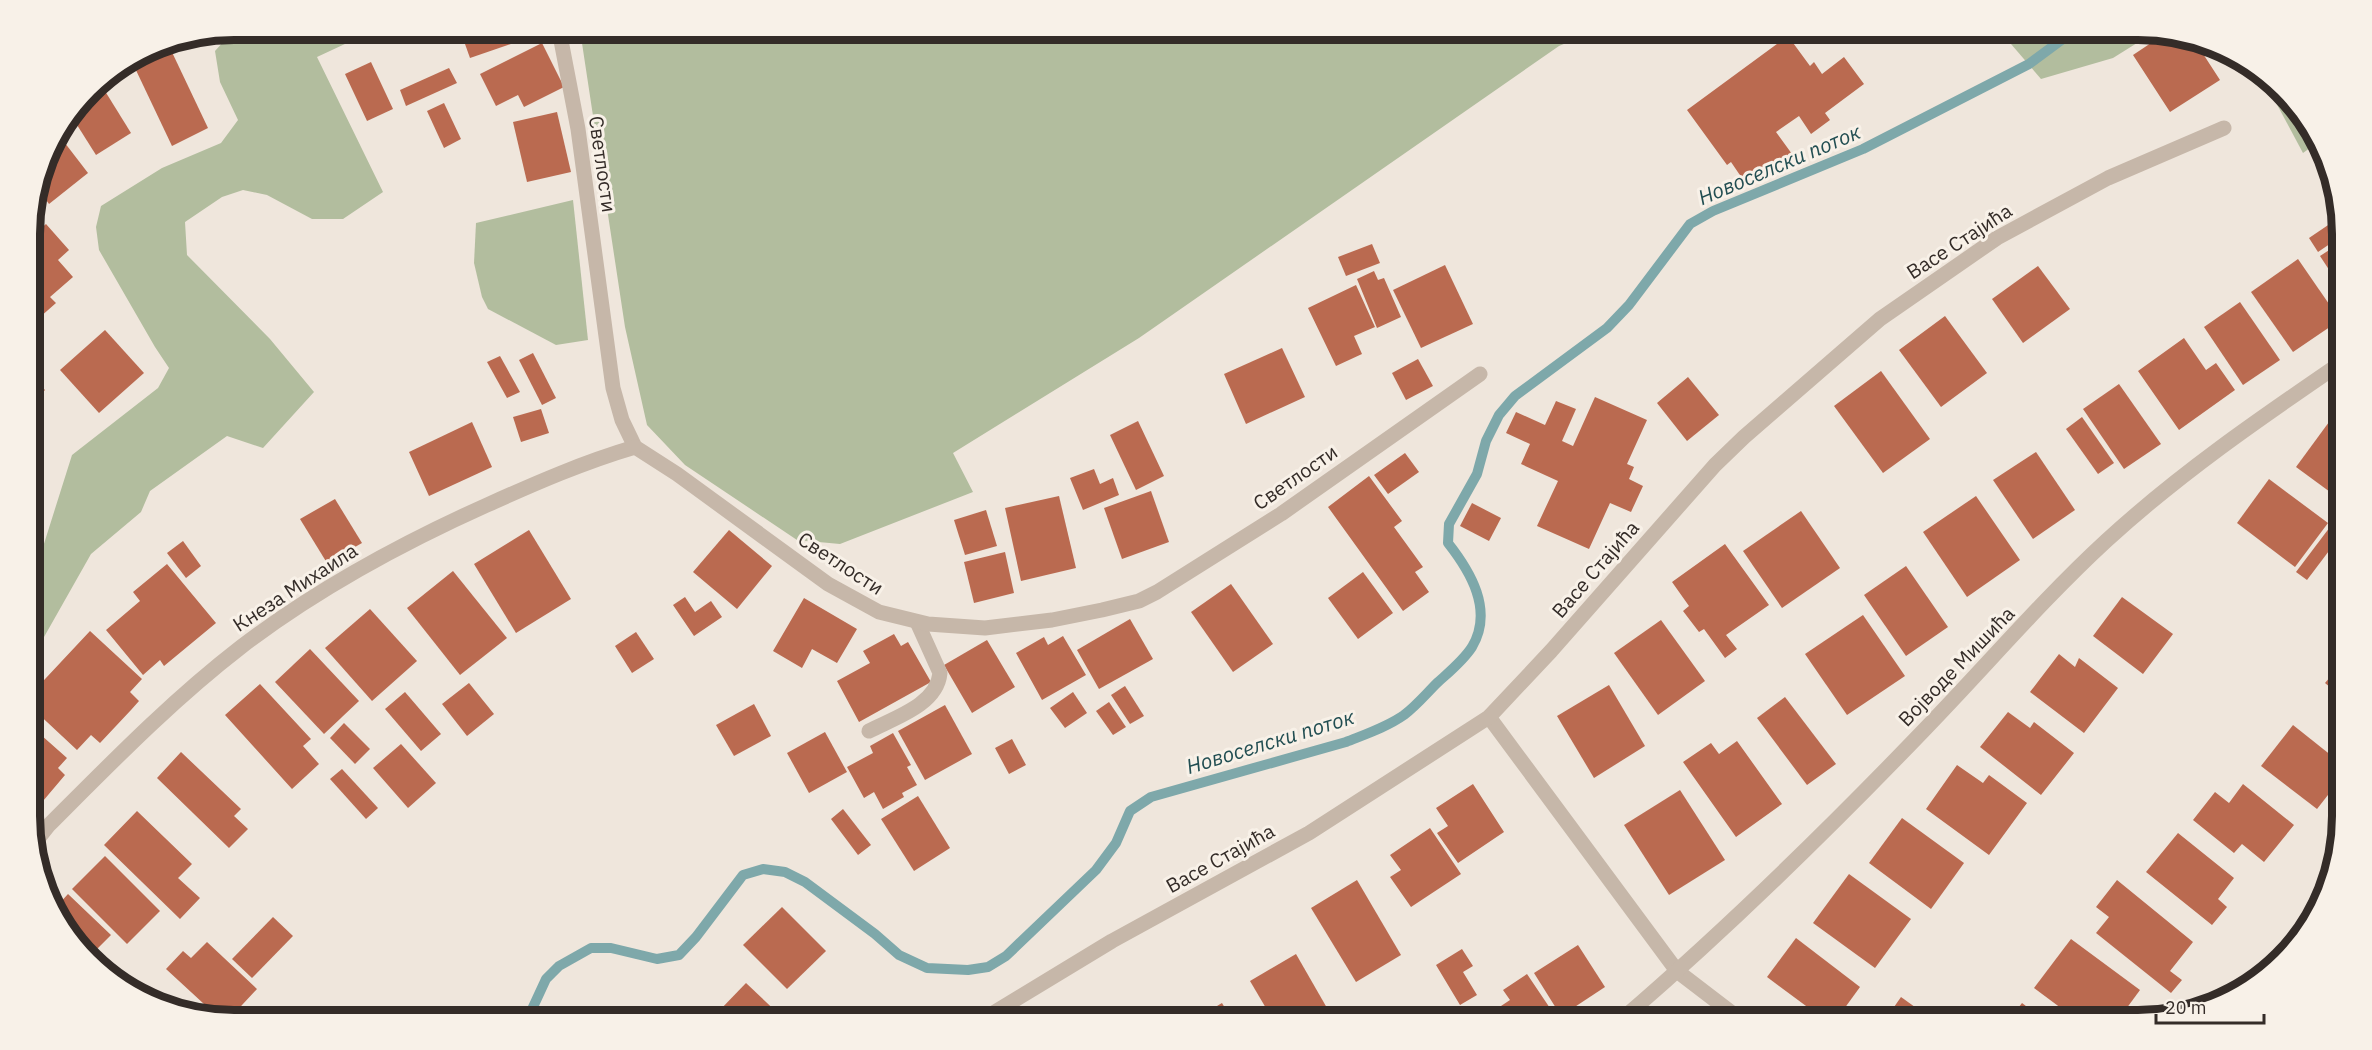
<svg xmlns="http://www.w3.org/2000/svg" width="2372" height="1050" font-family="'IBM Plex Sans',sans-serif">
<rect width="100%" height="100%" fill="#efe6dc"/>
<g fill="#b2bd9e">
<polygon points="234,30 375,30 317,57 383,192 343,219 312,219 267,195 243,190 222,197 185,222 187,255 270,339 314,392 263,448 227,436 150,491 141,512 91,554 31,660 31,585 72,455 158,388 169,368 155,347 99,250 96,227 101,206 162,168 221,143 238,120 220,82 215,51"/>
<polygon points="580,30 1597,30 1559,46 1139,338 953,453 973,492 840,544 797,540 685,465 647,425 625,327"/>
<polygon points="2008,30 2138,30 2153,33 2113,58 2041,79 2005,37"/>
<polygon points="2266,84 2300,110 2314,145 2303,153"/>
<polygon points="573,200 588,340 556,345 488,309 482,297 474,263 476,223"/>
</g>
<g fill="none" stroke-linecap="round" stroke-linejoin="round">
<path stroke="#7ea8aa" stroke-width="10" d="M527,1020l19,-41 13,-13 32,-18h20l46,11 22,-4 17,-18 47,-62 20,-6 22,3 20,10 70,52 24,21 28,13 41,2 20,-3 18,-11 90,-86 20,-27 14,-32 21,-14 195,-55c20,-8 41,-15 58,-27 12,-9 22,-21 33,-32 12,-11 26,-22 35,-36 22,-37 -2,-76 -24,-104l1,-19 28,-50 9,-33 13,-26 16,-19 92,-68 22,-23 61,-81 23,-13 150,-62 166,-85 46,-34"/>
</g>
<g fill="#ba6a50">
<polygon points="460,30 525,30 528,38 470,58"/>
<polygon points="2163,35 2183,39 2189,48 2196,43 2220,80 2170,112 2133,55"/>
<polygon points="1788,36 1810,66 1814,62 1822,74 1844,57 1864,84 1825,113 1830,120 1811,134 1799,116 1776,132 1792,154 1748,187 1731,162 1727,165 1687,110"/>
<polygon points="542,43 564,87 524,107 518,95 496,106 480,74"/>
<polygon points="170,48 208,128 172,146 134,66"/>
<polygon points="371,62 393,109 367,121 345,74"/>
<polygon points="449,68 457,83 406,106 400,90"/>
<polygon points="100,83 131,133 96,155 72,117"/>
<polygon points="444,103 461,139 444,148 427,111"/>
<polygon points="557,112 571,172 527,182 513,122"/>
<polygon points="58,134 88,173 49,204 39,190 51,144"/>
<polygon points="2340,217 2340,237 2318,252 2309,238"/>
<polygon points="46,224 69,250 58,260 73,277 50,297 56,303 31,325 30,226 36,233"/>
<polygon points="2340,243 2340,282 2341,288 2320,256"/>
<polygon points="1372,244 1380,263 1346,276 1338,257"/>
<polygon points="2298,259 2340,320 2293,352 2251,292"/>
<polygon points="1445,265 1473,324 1421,348 1393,290"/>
<polygon points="2038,266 2070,309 2023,343 1992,299"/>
<polygon points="1374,271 1378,280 1384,278 1401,317 1377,328 1357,279"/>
<polygon points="1356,285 1375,327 1354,336 1362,354 1336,366 1308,308"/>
<polygon points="2240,302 2280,360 2243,385 2204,327"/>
<polygon points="1945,316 1987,373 1941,407 1899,350"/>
<polygon points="105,330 144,373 99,413 60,370"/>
<polygon points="2184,338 2206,370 2216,363 2235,390 2179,430 2138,371"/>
<polygon points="1282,348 1305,397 1246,424 1224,374"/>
<polygon points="533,353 556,398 542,405 519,360"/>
<polygon points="500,356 520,392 507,398 487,362"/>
<polygon points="1418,359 1433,386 1406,400 1392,373"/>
<polygon points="1881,371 1930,439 1883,473 1834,406"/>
<polygon points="31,376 45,390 31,405"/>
<polygon points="1688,377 1719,415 1687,441 1657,403"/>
<polygon points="2119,384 2161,444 2124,469 2083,409"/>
<polygon points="1595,397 1647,420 1627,464 1634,467 1629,479 1643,486 1631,512 1610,503 1589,549 1537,526 1558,481 1521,464 1530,444 1506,433 1516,412 1545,425 1556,401 1576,409 1562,441 1573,446"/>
<polygon points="541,409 549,433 521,442 513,417"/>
<polygon points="2082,417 2114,463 2098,474 2066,429"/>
<polygon points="1138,421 1164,476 1136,490 1110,435"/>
<polygon points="472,422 492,467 429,496 409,452"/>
<polygon points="2329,422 2341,431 2341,500 2296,467"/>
<polygon points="2036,452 2075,510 2033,539 1993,480"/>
<polygon points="1405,453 1419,472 1388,494 1374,475"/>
<polygon points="1094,469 1100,484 1113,478 1119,495 1083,510 1070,478"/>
<polygon points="1369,476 1402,521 1394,527 1423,567 1415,572 1429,592 1403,611 1328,507"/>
<polygon points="2269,479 2328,523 2295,567 2237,523"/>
<polygon points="1151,491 1169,542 1122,559 1104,508"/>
<polygon points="1059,496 1076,568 1021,581 1005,508"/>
<polygon points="1976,496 2020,560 1967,597 1923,532"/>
<polygon points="335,499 362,543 327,563 300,519"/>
<polygon points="1472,503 1501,518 1489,541 1460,526"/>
<polygon points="986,510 997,546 965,555 954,520"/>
<polygon points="1801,511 1840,568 1782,608 1743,551"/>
<polygon points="2330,527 2341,535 2307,580 2296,572"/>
<polygon points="529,530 571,599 516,633 474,564"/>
<polygon points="729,530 772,566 737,609 693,572"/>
<polygon points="183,541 201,566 186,578 167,553"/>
<polygon points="1725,544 1769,605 1726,635 1737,649 1725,658 1704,629 1699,632 1683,611 1689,606 1672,582"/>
<polygon points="1005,552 1014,593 974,603 964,562"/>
<polygon points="167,564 216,623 164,666 160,660 143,675 106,630 140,601 133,592"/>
<polygon points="1906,566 1948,627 1906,656 1864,595"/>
<polygon points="453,571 507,638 460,675 407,608"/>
<polygon points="1363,572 1393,613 1358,639 1328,598"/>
<polygon points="1231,584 1273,644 1233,672 1191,612"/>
<polygon points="685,597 695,612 711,601 722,617 694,636 673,605"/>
<polygon points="2122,597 2173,634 2143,674 2093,636"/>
<polygon points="804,598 857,629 837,663 812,649 802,668 773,651"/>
<polygon points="370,609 417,661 372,701 325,648"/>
<polygon points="1863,615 1905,676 1847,715 1805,654"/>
<polygon points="1130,619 1153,659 1099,689 1077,650"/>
<polygon points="1661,620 1705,681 1658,715 1614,653"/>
<polygon points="90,631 142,679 130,692 139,701 131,710 100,743 91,735 77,750 32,708 31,694"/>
<polygon points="636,632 654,659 632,673 615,646"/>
<polygon points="894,634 901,646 908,642 931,682 859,722 837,681 870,663 863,651"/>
<polygon points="1063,636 1086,675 1042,700 1016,653 1044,637 1048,645"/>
<polygon points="987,640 1015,687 972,713 944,665"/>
<polygon points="310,649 359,701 324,734 275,682"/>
<polygon points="2059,654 2075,667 2079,658 2118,688 2084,733 2030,692"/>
<polygon points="2342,663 2342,697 2325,683"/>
<polygon points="469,683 494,714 467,736 442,704"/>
<polygon points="260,684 311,739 303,746 319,764 292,789 225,715"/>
<polygon points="1609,685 1645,746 1594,778 1557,716"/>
<polygon points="1125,686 1144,716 1130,724 1111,695"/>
<polygon points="405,692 441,734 421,751 385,709"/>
<polygon points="1073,692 1087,713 1065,728 1050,708"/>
<polygon points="1785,697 1836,764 1807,785 1757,718"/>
<polygon points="1109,702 1126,727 1113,735 1096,711"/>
<polygon points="754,704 771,736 734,756 716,725"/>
<polygon points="945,705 972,754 925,780 898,731"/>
<polygon points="2008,712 2030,728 2034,722 2074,753 2041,795 1980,747"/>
<polygon points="344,723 370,749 355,764 330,738"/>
<polygon points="2293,725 2342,764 2342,777 2317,809 2261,766"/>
<polygon points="32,727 67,758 58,768 65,775 32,814"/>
<polygon points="825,732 847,772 809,793 787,753"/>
<polygon points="893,733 911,765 907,767 917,785 902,793 904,797 883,809 874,792 864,798 847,767 873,753 870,746"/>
<polygon points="1012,739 1026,765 1009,774 995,748"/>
<polygon points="1737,741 1782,804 1736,837 1683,762 1711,743 1719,754"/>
<polygon points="401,744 436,783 408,808 373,768"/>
<polygon points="181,752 241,809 234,816 248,829 229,848 157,778"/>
<polygon points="1957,765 1983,783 1989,775 2027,803 1989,855 1926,809"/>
<polygon points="342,769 378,808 366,819 330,779"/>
<polygon points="1473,784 1504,832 1458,863 1437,833 1448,826 1436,808"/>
<polygon points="2243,784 2294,825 2264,862 2242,844 2234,853 2193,820 2215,792 2229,803"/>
<polygon points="1680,790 1725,860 1669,895 1624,825"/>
<polygon points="918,796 950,848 914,871 881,819"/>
<polygon points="843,809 871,845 858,855 831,819"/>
<polygon points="137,811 192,864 178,878 200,898 180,919 104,845"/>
<polygon points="1902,818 1964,863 1931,909 1869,863"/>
<polygon points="1430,828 1461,874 1411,907 1390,877 1401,870 1390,855"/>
<polygon points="2178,833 2234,878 2218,899 2227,907 2212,925 2146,872"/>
<polygon points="105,856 160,911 127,944 72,889"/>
<polygon points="1849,874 1911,919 1875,968 1813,923"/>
<polygon points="1357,880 1401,955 1356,982 1311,908"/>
<polygon points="2117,880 2193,942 2170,971 2182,980 2171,993 2096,933 2109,917 2096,907"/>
<polygon points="68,894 111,935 97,949 143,994 72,940 58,905"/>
<polygon points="782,907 826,951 787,989 743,945"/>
<polygon points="273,917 293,936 252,978 232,959"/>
<polygon points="1796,938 1860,987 1836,1020 1825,1020 1767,977"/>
<polygon points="2071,939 2140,990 2118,1020 2077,1020 2034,988"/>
<polygon points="207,942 257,989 229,1019 217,1016 166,969 183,951 191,958"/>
<polygon points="1578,945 1605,987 1561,1016 1534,973"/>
<polygon points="1462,949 1473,966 1463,972 1477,995 1460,1005 1436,965"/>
<polygon points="1296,954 1327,1008 1306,1020 1273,1020 1250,981"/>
<polygon points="1527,974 1558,1020 1480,1020 1510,1000 1503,990"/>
<polygon points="746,983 783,1018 781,1020 726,1020 718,1012"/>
<polygon points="1901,997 1933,1020 1885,1020"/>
<polygon points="1222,1003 1232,1020 1194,1020 1207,1012"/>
<polygon points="2022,1003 2044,1020 2009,1020"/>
</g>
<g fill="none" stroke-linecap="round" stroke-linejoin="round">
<path stroke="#c6b7a9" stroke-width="15" d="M869,731c25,-13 68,-26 71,-58l-23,-51"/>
<g stroke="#c6b7a9" stroke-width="15">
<polyline points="559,30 578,129 613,388 622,420 635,447 677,474 828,584 879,612 928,624 985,628 1052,620 1102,610 1139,601 1157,592 1281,514 1480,374"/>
<polyline points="1489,717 1677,971 1741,1020"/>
<path d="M33,845l15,-19c62,-62 123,-125 193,-179 76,-58 159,-103 246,-142 49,-22 97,-43 148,-58"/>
<polyline points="982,1020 1112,941 1309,833 1489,717 1551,651 1715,465 1744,437 1880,319 1997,238 2108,178 2224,128"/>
<path d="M1621,1020c107,-92 207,-190 305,-292 60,-62 117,-129 180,-187 73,-67 153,-122 235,-178"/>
</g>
</g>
<g text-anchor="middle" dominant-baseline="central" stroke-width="6" stroke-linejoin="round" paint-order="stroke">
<g font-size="20" fill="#342c28" stroke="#f8f1e8">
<text transform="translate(603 164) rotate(82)">Светлости</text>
<text transform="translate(1959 241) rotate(-33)">Васе Стајића</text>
<text transform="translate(1295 477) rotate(-35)">Светлости</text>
<text transform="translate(841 563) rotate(33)">Светлости</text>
<text transform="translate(1595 569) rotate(-49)">Васе Стајића</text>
<text transform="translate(295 587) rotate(-33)">Кнеза Михаила</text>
<text transform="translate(1956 666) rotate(-46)">Војводе Мишића</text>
<text transform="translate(1220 858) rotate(-29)">Васе Стајића</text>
</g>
<g font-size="21" font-style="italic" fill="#224e52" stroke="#f8f1e8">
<text transform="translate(1779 164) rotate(-23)">Новоселски поток</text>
<text transform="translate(1270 741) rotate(-17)">Новоселски поток</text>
</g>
</g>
<path d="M0 0H2372V1050H0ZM234 40H2138A194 194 0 0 1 2332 234V816A194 194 0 0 1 2138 1010H234A194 194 0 0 1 40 816V234A194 194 0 0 1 234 40Z" fill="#f8f1e8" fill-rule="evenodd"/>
<path fill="none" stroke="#342c28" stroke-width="8" d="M234 40H2138A194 194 0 0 1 2332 234V816A194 194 0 0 1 2138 1010H234A194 194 0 0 1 40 816V234A194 194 0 0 1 234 40Z"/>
<path d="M2156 1014v9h108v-9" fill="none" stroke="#342c28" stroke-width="3"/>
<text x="2165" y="1014" font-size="18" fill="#342c28" stroke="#f8f1e8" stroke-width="4.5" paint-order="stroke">20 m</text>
</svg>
